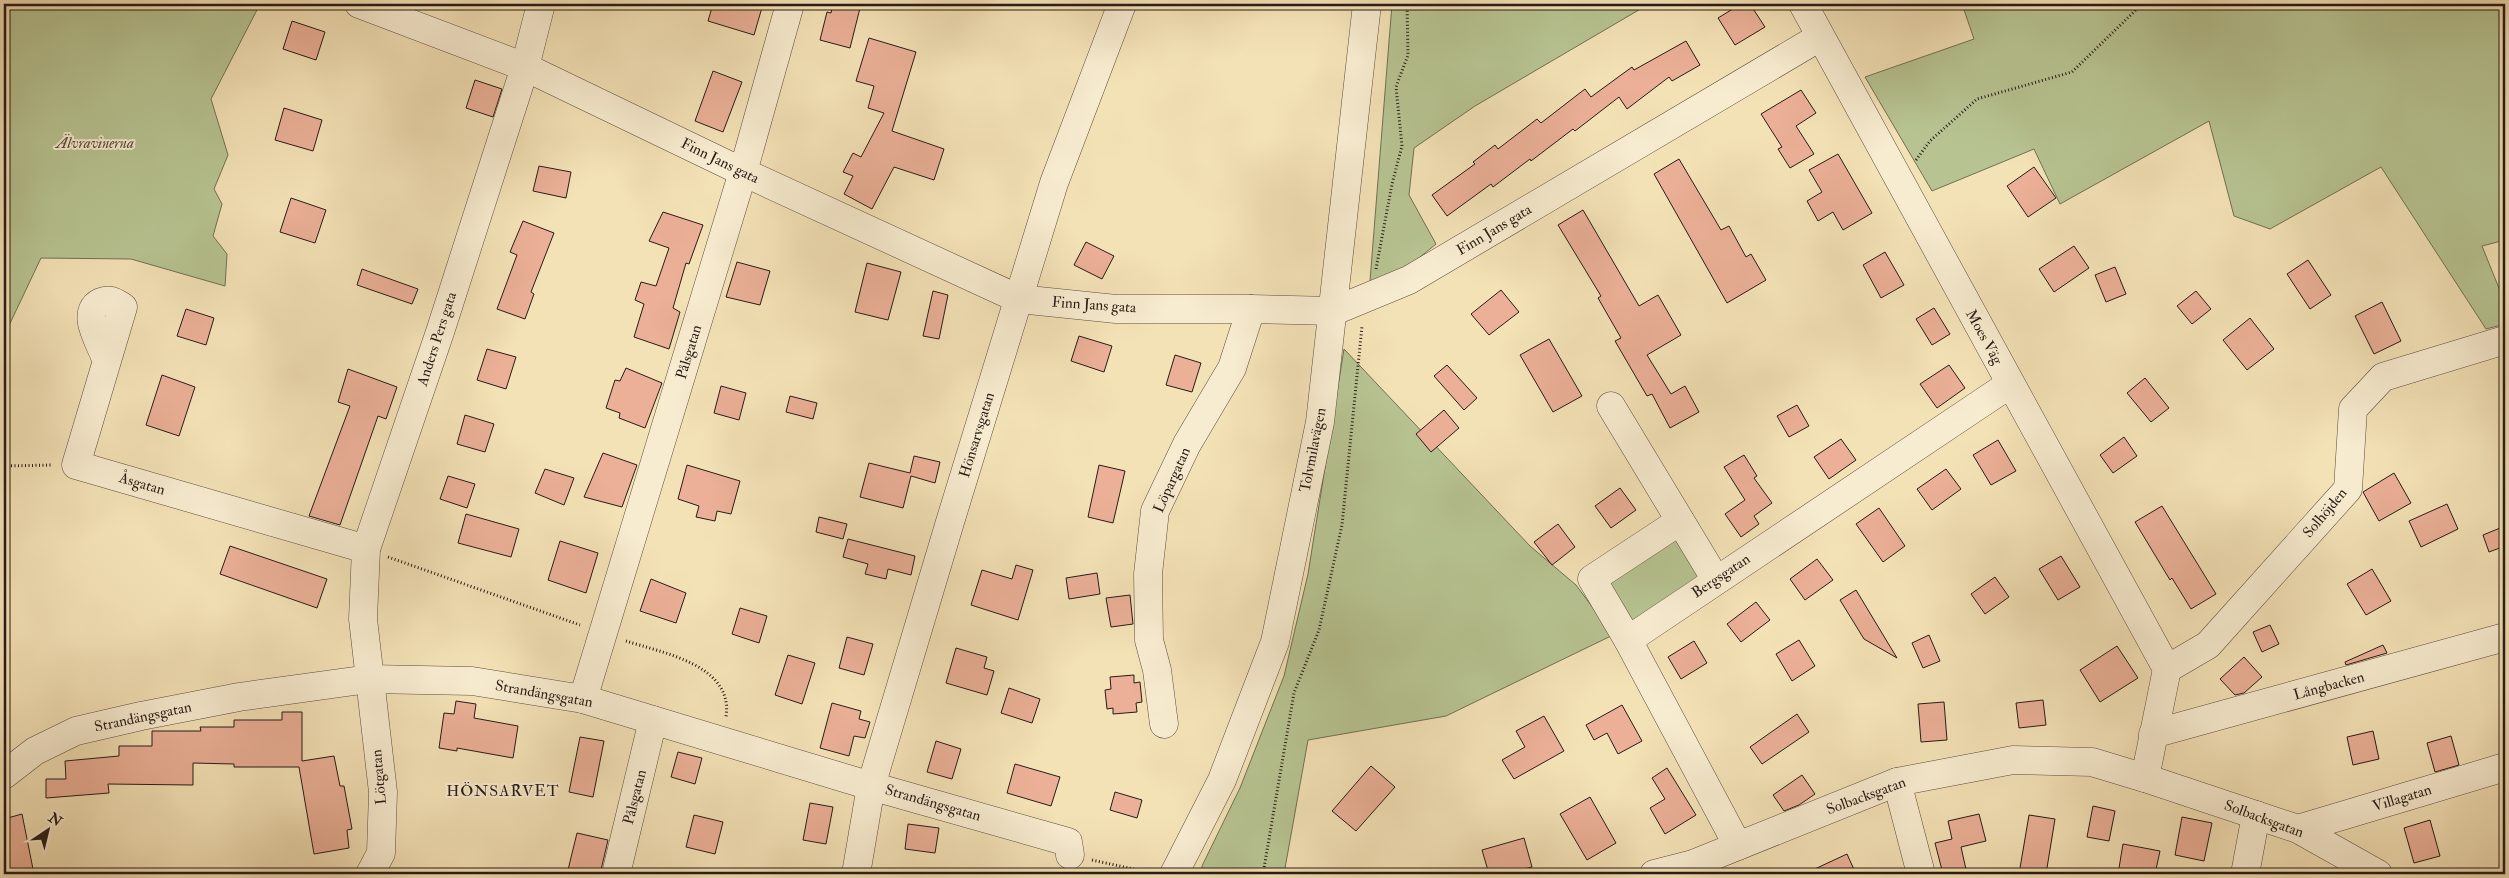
<svg xmlns="http://www.w3.org/2000/svg" width="2509" height="878" font-family="'IM FELL Double Pica',serif">
<rect width="100%" height="100%" fill="#f4e2b7"/>
<filter id="stains"><feTurbulence type="fractalNoise" baseFrequency=".004" numOctaves="4"/><feColorMatrix values="0 0 0 0 .2 0 0 0 0 .09 0 0 0 0 .02 0 0 0 .5 -.17"/></filter>
<radialGradient id="worn" r=".72"><stop offset=".6" stop-color="#630" stop-opacity="0"/><stop offset="1" stop-color="#630" stop-opacity=".3"/></radialGradient>
<g fill="#b7c492" stroke="#707054">
<polygon points="4,4 260,4 211,99 228,155 214,189 222,204 213,236 227,254 225,286 131,259 41,258 4,336"/>
<polygon points="1392,4 1649,4 1475,106 1414,148 1409,195 1436,244 1402,272 1370,281"/>
<polygon points="1962,4 2505,4 2505,240 2482,246 2505,303 2505,324 2486,329 2381,167 2270,229 2234,216 2209,121 2060,204 2034,149 1932,191 1865,77 1974,39"/>
<polygon points="1344,349 1530,546 1576,585 1613,635 1446,716 1308,740 1284,874 1202,874 1202,866 1240,788 1284,676 1308,574"/>
<polygon points="1678,537 1706,580 1628,627 1603,580"/>
</g>
<g fill="#ebb097" stroke="#281b16">
<polygon points="713,4 763,4 754,35 708,21"/>
<polygon points="833,4 861,4 850,48 820,40 827,12 831,13"/>
<polygon points="1741,4 1750,4 1765,27 1735,45 1718,18"/>
<polygon points="292,21 325,32 316,60 283,49"/>
<polygon points="869,38 916,52 892,131 944,149 934,180 894,167 872,209 844,194 853,176 843,172 853,153 861,157 884,113 868,108 874,86 856,81"/>
<polygon points="1686,41 1700,65 1672,81 1669,77 1627,109 1619,97 1575,131 1573,129 1531,161 1530,159 1493,187 1491,184 1447,216 1432,195 1475,164 1473,162 1495,145 1498,149 1537,119 1541,123 1585,89 1591,97 1632,67 1634,70"/>
<polygon points="713,71 742,82 723,132 695,121"/>
<polygon points="475,80 502,89 493,117 466,108"/>
<polygon points="1801,90 1816,113 1796,126 1814,154 1790,168 1778,149 1782,147 1761,114"/>
<polygon points="284,108 322,120 313,151 275,140"/>
<polygon points="1838,154 1872,213 1843,230 1833,212 1818,221 1807,201 1822,192 1809,170"/>
<polygon points="1679,159 1721,230 1729,226 1746,257 1751,254 1766,280 1727,303 1654,174"/>
<polygon points="539,166 571,172 566,198 533,191"/>
<polygon points="2034,167 2056,198 2028,217 2007,186"/>
<polygon points="291,198 326,210 315,243 280,232"/>
<polygon points="1583,210 1639,306 1658,295 1681,335 1647,355 1671,394 1685,386 1699,412 1670,428 1652,394 1647,396 1615,341 1621,338 1598,298 1601,296 1558,225"/>
<polygon points="663,212 703,225 689,264 686,263 673,308 680,312 669,349 634,337 644,304 635,300 641,282 656,286 669,248 649,241"/>
<polygon points="523,221 554,233 531,292 534,294 525,319 497,309 517,255 510,252"/>
<polygon points="1086,242 1114,256 1102,279 1074,265"/>
<polygon points="2074,246 2089,268 2054,292 2039,269"/>
<polygon points="1885,252 1904,285 1881,298 1863,265"/>
<polygon points="2308,260 2331,295 2310,309 2287,274"/>
<polygon points="737,262 770,271 760,305 726,297"/>
<polygon points="867,263 901,272 888,320 855,312"/>
<polygon points="2115,267 2126,294 2106,302 2095,275"/>
<polygon points="362,269 418,289 412,304 357,285"/>
<polygon points="1501,290 1519,312 1489,335 1471,314"/>
<polygon points="933,291 948,295 939,339 923,336"/>
<polygon points="2196,291 2211,309 2192,324 2177,306"/>
<polygon points="2382,302 2401,341 2374,354 2355,316"/>
<polygon points="1934,308 1950,334 1932,345 1916,319"/>
<polygon points="186,309 214,318 206,345 177,336"/>
<polygon points="2250,318 2274,349 2247,370 2223,340"/>
<polygon points="1079,336 1112,346 1104,372 1071,361"/>
<polygon points="1549,339 1582,396 1553,412 1520,355"/>
<polygon points="487,349 516,357 506,389 477,380"/>
<polygon points="1175,355 1201,363 1192,392 1166,385"/>
<polygon points="1447,365 1477,398 1464,410 1434,376"/>
<polygon points="1949,365 1965,388 1937,408 1920,384"/>
<polygon points="626,368 662,383 645,428 619,418 620,413 606,408 615,380 620,381"/>
<polygon points="348,369 397,387 386,419 378,416 340,525 309,516 350,406 338,402"/>
<polygon points="162,375 195,387 179,436 146,425"/>
<polygon points="2145,378 2169,408 2151,422 2127,393"/>
<polygon points="721,386 746,393 739,420 714,413"/>
<polygon points="790,396 817,403 813,419 786,412"/>
<polygon points="1797,405 1809,426 1789,437 1777,416"/>
<polygon points="1444,410 1459,428 1431,452 1416,434"/>
<polygon points="465,415 494,424 485,452 457,444"/>
<polygon points="2124,437 2137,456 2113,473 2100,455"/>
<polygon points="1841,439 1856,460 1829,479 1814,457"/>
<polygon points="1998,440 2016,471 1991,485 1973,455"/>
<polygon points="603,453 637,465 622,507 584,497"/>
<polygon points="1744,455 1757,476 1754,478 1772,503 1754,516 1759,524 1741,537 1725,514 1745,500 1724,467"/>
<polygon points="914,456 940,462 935,483 911,476 903,508 860,497 869,463 910,473"/>
<polygon points="687,465 740,481 731,514 717,511 715,521 696,517 699,506 678,499"/>
<polygon points="1099,465 1125,471 1113,523 1088,517"/>
<polygon points="545,469 574,478 564,505 535,493"/>
<polygon points="1946,469 1961,489 1932,510 1917,489"/>
<polygon points="2394,473 2411,503 2379,521 2363,492"/>
<polygon points="448,476 475,484 467,508 440,499"/>
<polygon points="1620,488 1636,510 1611,528 1595,506"/>
<polygon points="2447,504 2458,529 2421,547 2409,521"/>
<polygon points="2162,506 2216,594 2191,609 2172,578 2170,580 2135,522"/>
<polygon points="1879,508 1905,546 1883,562 1856,524"/>
<polygon points="466,514 519,529 511,557 458,543"/>
<polygon points="819,517 847,524 843,539 816,532"/>
<polygon points="1558,524 1575,547 1552,565 1534,542"/>
<polygon points="2505,526 2505,546 2489,552 2483,535"/>
<polygon points="848,539 915,556 911,575 888,569 886,579 865,574 868,564 843,557"/>
<polygon points="560,541 598,553 586,593 548,580"/>
<polygon points="230,546 327,579 317,608 220,574"/>
<polygon points="2061,556 2080,587 2058,600 2039,569"/>
<polygon points="1817,559 1833,580 1805,600 1790,579"/>
<polygon points="1016,565 1033,570 1018,620 971,605 982,570 1012,579"/>
<polygon points="2372,569 2391,601 2366,615 2347,584"/>
<polygon points="1097,573 1100,594 1069,599 1066,578"/>
<polygon points="1995,577 2009,597 1985,614 1971,594"/>
<polygon points="651,579 686,593 676,623 640,611"/>
<polygon points="1856,590 1897,658 1864,639 1840,600"/>
<polygon points="1130,595 1133,624 1111,627 1106,598"/>
<polygon points="1756,602 1770,620 1741,642 1727,624"/>
<polygon points="740,608 767,616 759,643 732,634"/>
<polygon points="2270,625 2279,644 2262,652 2253,632"/>
<polygon points="1929,635 1940,661 1923,668 1912,643"/>
<polygon points="847,637 873,644 864,675 839,668"/>
<polygon points="1799,640 1815,666 1792,681 1776,654"/>
<polygon points="1694,641 1707,663 1681,679 1668,657"/>
<polygon points="2383,645 2387,653 2346,665 2345,662"/>
<polygon points="2117,646 2138,678 2100,702 2080,670"/>
<polygon points="956,648 987,657 984,668 994,671 987,695 946,683"/>
<polygon points="788,655 815,663 802,704 775,695"/>
<polygon points="2244,657 2262,677 2244,693 2235,695 2220,679"/>
<polygon points="1134,675 1134,683 1140,682 1142,702 1136,703 1137,712 1113,714 1113,708 1107,709 1105,690 1111,689 1110,677"/>
<polygon points="1009,688 1040,699 1032,723 1001,713"/>
<polygon points="2043,700 2046,725 2019,728 2016,703"/>
<polygon points="456,701 476,704 474,718 518,726 513,758 457,748 457,751 439,748 444,713 454,714"/>
<polygon points="1944,702 1947,740 1921,742 1918,704"/>
<polygon points="832,703 861,711 859,719 870,722 865,738 854,736 849,756 820,748"/>
<polygon points="1622,705 1642,741 1618,754 1607,733 1594,740 1586,725"/>
<polygon points="282,712 302,712 302,761 334,756 340,786 344,786 352,829 347,830 349,848 314,854 299,767 234,767 234,764 193,763 193,785 108,784 109,793 46,798 46,779 66,779 65,761 119,756 119,746 152,746 152,731 201,731 200,727 234,727 234,720 282,720"/>
<polygon points="1797,714 1809,732 1762,764 1750,747"/>
<polygon points="1544,716 1564,751 1514,779 1502,760 1525,747 1516,731"/>
<polygon points="2373,731 2379,759 2353,765 2347,737"/>
<polygon points="2451,736 2459,765 2435,772 2427,743"/>
<polygon points="580,737 604,741 593,797 569,792"/>
<polygon points="936,741 961,749 952,779 927,772"/>
<polygon points="678,752 702,758 695,784 671,777"/>
<polygon points="1015,764 1060,777 1051,806 1007,793"/>
<polygon points="1371,766 1395,787 1356,831 1332,811"/>
<polygon points="1667,768 1696,815 1665,834 1650,808 1665,799 1652,778"/>
<polygon points="1802,775 1815,794 1799,805 1784,811 1773,795"/>
<polygon points="1115,792 1142,800 1137,818 1110,810"/>
<polygon points="1590,797 1616,843 1587,860 1560,814"/>
<polygon points="810,803 833,807 826,844 803,840"/>
<polygon points="2093,806 2115,811 2109,841 2087,837"/>
<polygon points="22,814 34,874 4,874 4,819"/>
<polygon points="1979,814 1986,841 1961,847 1967,874 1943,874 1935,843 1952,839 1948,821"/>
<polygon points="694,815 723,822 715,854 686,847"/>
<polygon points="2029,815 2055,819 2046,874 2019,874"/>
<polygon points="2182,817 2212,823 2204,861 2175,855"/>
<polygon points="2430,820 2440,856 2414,863 2404,828"/>
<polygon points="908,824 939,828 935,853 905,849"/>
<polygon points="577,833 608,840 600,874 567,874"/>
<polygon points="1524,838 1532,867 1505,874 1489,874 1482,850"/>
<polygon points="2123,844 2160,851 2155,874 2118,874"/>
<polygon points="1847,854 1856,874 1804,874"/>
</g>
<g fill="none" stroke-linecap="round" stroke-linejoin="round">
<defs>
<g id="minor">
<polyline points="359,4 525,67 743,172 1019,299 1116,309 1251,309 1334,311 1409,280 1820,37"/>
<polyline points="1803,4 2167,669"/>
<path d="M106,359c-5,-15 -27,-47 -5,-57 9,-4 14,0 22,5l-47,158 290,84"/>
<polyline points="1611,406 1716,580"/>
<polyline points="1628,640 1592,579 1680,521"/>
<polyline points="2167,669 2208,645 2348,489 2353,409 2383,377 2505,340"/>
<polyline points="583,699 743,172 790,4"/>
<polyline points="1164,724 1157,670 1149,640 1148,574 1155,511 1187,444 1232,368 1251,309"/>
<polyline points="2153,734 2505,637"/>
<polyline points="4,775 35,751 76,731 141,716 239,697 369,679 472,681 583,699 871,786 1068,842 1070,855"/>
<polyline points="2145,778 2167,669"/>
<polyline points="1897,782 1921,874"/>
<polyline points="2298,829 2505,767"/>
<polyline points="1738,846 1628,640 2010,384"/>
<polyline points="370,874 381,853 383,792 363,619 366,549 440,332 525,67 541,4"/>
<polyline points="616,874 653,720"/>
<polyline points="856,874 871,786 950,522 1054,183 1122,4"/>
<polyline points="1174,874 1222,780 1275,642 1320,422 1367,4"/>
<polyline points="1654,874 1693,864 1897,782 2013,760 2092,762 2145,778 2298,829 2378,874"/>
<polyline points="2245,874 2256,815"/>
</g>
</defs>
<use href="#minor" stroke="#5b4d3e" stroke-width="29"/>
<g stroke="#281b16" stroke-width="3" stroke-dasharray="1 2.5" stroke-linecap="butt">
<polyline points="1916,160 1930,141 1977,99 2072,72 2142,4"/>
<polyline points="1376,269 1392,184 1402,146 1396,87 1408,55 1407,4"/>
<polyline points="4,466 53,465"/>
<polyline points="388,557 580,625"/>
<path d="M626,641c37,12 108,24 100,76"/>
<polyline points="1092,860 1152,873"/>
<polyline points="1263,874 1294,693 1319,630 1342,525 1362,326"/>
</g>
<use href="#minor" stroke="#f8ecd0" stroke-width="28"/>
</g>
<g text-anchor="middle" dominant-baseline="central" stroke-width="4" stroke-linejoin="round" paint-order="stroke">
<g font-size="15" font-style="italic" fill="#534e3b" stroke="#f8ecd0">
<text x="95" y="143">Älvravinerna</text>
</g>
<g font-size="15" fill="#281b16" stroke="#f8ecd0">
<text transform="translate(720 161) rotate(26)">Finn Jans gata</text>
<text transform="translate(1494 230) rotate(-31)">Finn Jans gata</text>
<text transform="translate(1094 305) rotate(4)">Finn Jans gata</text>
<text transform="translate(1984 337) rotate(61)">Moes Väg</text>
<text transform="translate(437 339) rotate(-72)">Anders Pers gata</text>
<text transform="translate(689 352) rotate(-73)">Pålsgatan</text>
<text transform="translate(977 435) rotate(-73)">Hönsarvsgatan</text>
<text transform="translate(1313 450) rotate(-79)">Tolvmilavägen</text>
<text transform="translate(1172 480) rotate(-66)">Löpargatan</text>
<text transform="translate(142 484) rotate(16)">Åsgatan</text>
<text transform="translate(2325 513) rotate(-50)">Solhöjden</text>
<text transform="translate(1721 576) rotate(-34)">Bergsgatan</text>
<text transform="translate(2329 686) rotate(-15)">Långbacken</text>
<text transform="translate(544 694) rotate(10)">Strandängsgatan</text>
<text transform="translate(143 717) rotate(-12)">Strandängsgatan</text>
<text transform="translate(379 777) rotate(-95)">Lötgatan</text>
<text transform="translate(1866 796) rotate(-20)">Solbacksgatan</text>
<text transform="translate(635 797) rotate(-76)">Pålsgatan</text>
<text transform="translate(2402 798) rotate(-17)">Villagatan</text>
<text transform="translate(933 803) rotate(16)">Strandängsgatan</text>
<text transform="translate(2264 819) rotate(20)">Solbacksgatan</text>
</g>
<g font-size="16" letter-spacing="1" fill="#281b16" stroke="#f8ecd0">
<text x="503" y="791">HÖNSARVET</text>
</g>
</g>
<rect width="2509" height="878" fill="none" stroke="#f4e2b7" stroke-width="20"/>
<rect x="5" y="5" width="2499" height="868" fill="none" stroke="#281b16" stroke-width="2.5"/>
<rect x="10" y="10" width="2489" height="858" fill="none" stroke="#281b16"/>
<g transform="translate(48 830) rotate(35)" stroke="#f8ecd0" stroke-width="4" paint-order="stroke">
<path d="M0-4L9 19L0 12L-9 19Z" fill="#281b16"/>
<text y="-8" font-size="14" font-weight="bold" text-anchor="middle" fill="#281b16">N</text>
</g>
<rect width="100%" height="100%" filter="url(#stains)"/>
<rect width="100%" height="100%" fill="url(#worn)"/>
</svg>
